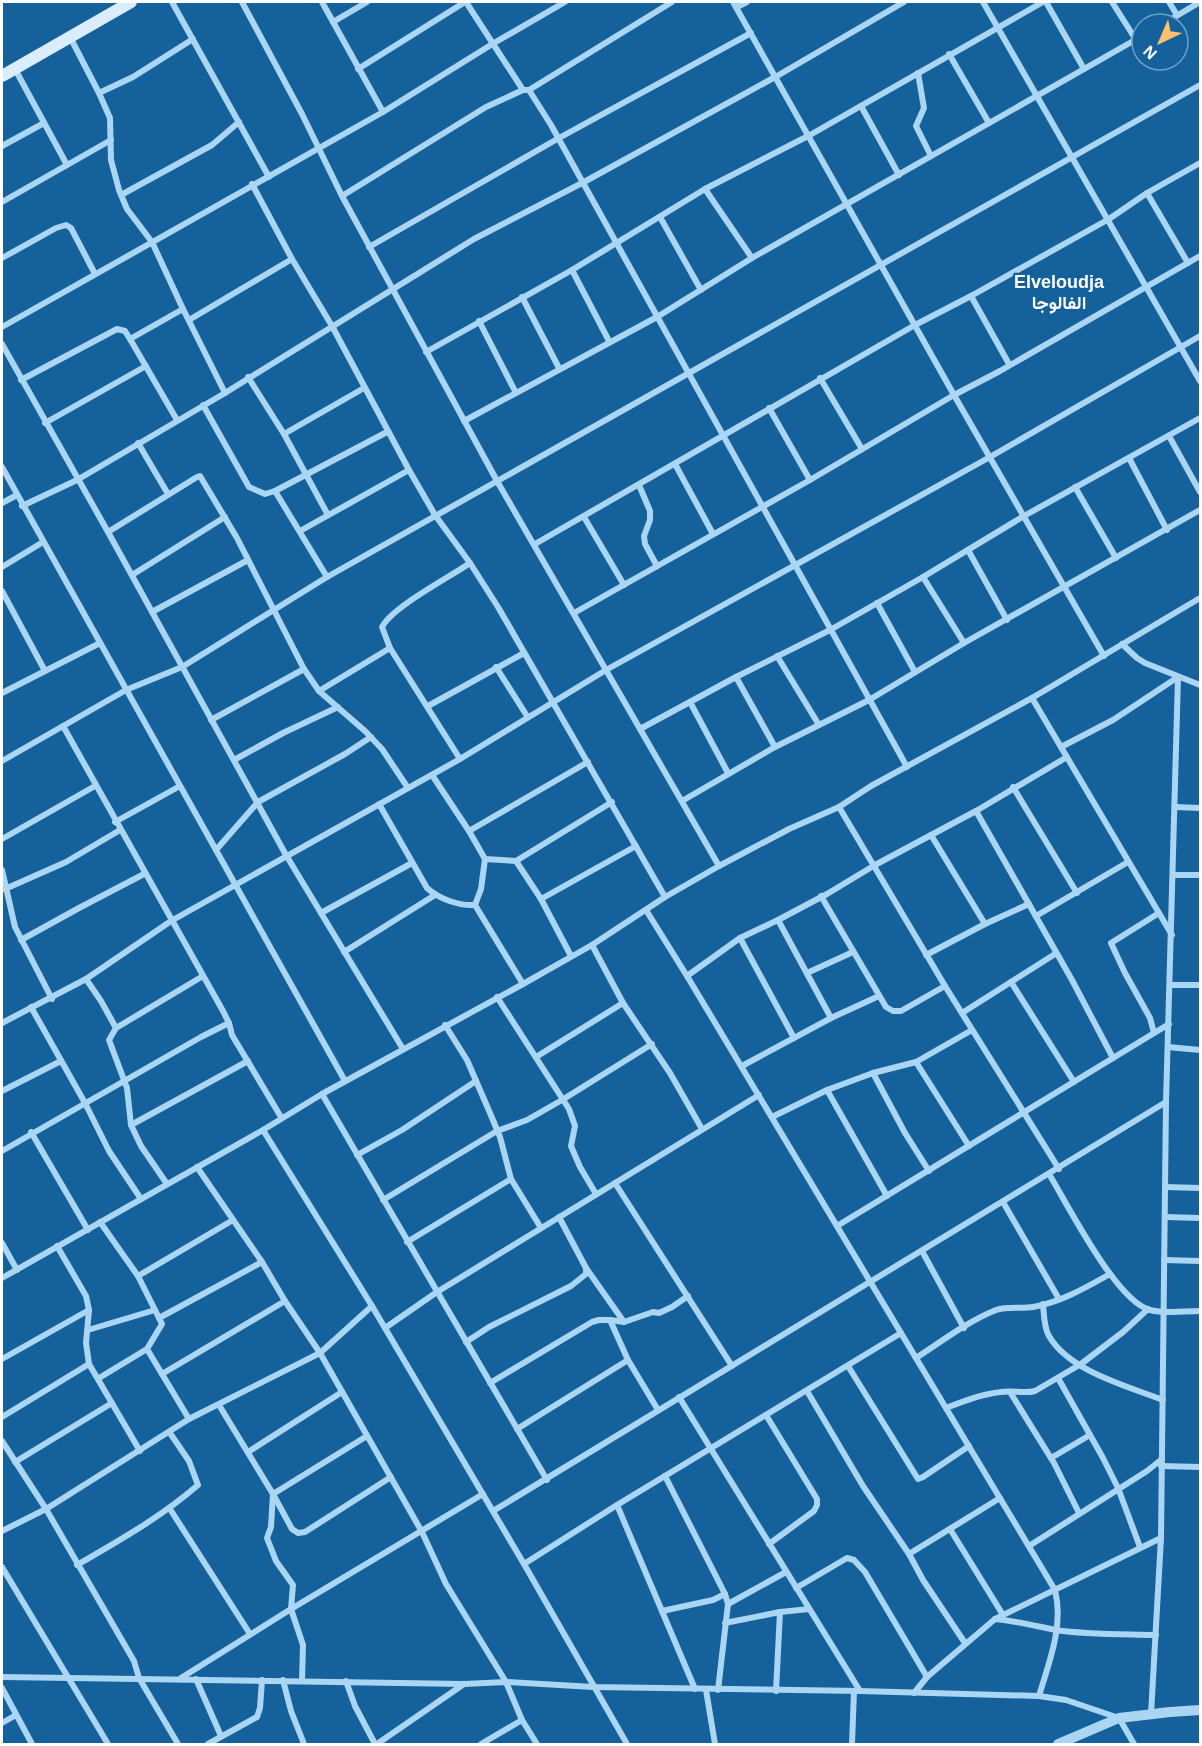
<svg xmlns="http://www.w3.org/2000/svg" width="1202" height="1746" font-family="Helvetica,Vazirmatn,sans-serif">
<rect width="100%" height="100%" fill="#14619c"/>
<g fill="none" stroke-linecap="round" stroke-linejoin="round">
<g stroke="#aad5f3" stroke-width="6">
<polyline points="172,2 269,177"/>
<polyline points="242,2 302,114 342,196 497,481 719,866"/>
<polyline points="322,2 383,112"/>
<polyline points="466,2 523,90 529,90 551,125 907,767"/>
<polyline points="733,2 954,395 1104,656"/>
<polyline points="983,2 1200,381"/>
<polyline points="1046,2 1084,69"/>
<polyline points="1112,2 1136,40"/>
<polyline points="1169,2 1177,15"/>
<polyline points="737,7 747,2"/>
<polyline points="333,22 367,2"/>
<polyline points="1163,24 1200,2"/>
<polyline points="70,37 99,93 110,118 111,160 119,190 127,209 152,242 183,309"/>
<polyline points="949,54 989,123"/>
<polyline points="15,69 67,165"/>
<polyline points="358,69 465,2"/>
<polyline points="918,73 924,108 916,126 931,156"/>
<polyline points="529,90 672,2"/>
<polyline points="99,93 133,77 193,39"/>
<polyline points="861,106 899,175"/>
<polyline points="2,146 44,123"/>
<polyline points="252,184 292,259 332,326 409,470 435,515 470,563 498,607 665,897"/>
<polyline points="705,189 752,258"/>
<polyline points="1147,193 1188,263"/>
<polyline points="121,195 212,145 239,122"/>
<polyline points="342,196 486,107 523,90"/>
<polyline points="2,202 111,140"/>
<polyline points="660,217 701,290"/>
<polyline points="369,247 559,138 751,33"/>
<polyline points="2,258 56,228 66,225 71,228 95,274"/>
<polyline points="572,270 609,341"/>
<polyline points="971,296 1009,364"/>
<polyline points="522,297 559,368"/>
<polyline points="189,320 292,259"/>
<polyline points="479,321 516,393"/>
<polyline points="2,327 383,112 494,43 565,2"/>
<polyline points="130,339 183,309 225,393"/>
<polyline points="2,344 108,532 286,855 403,1049"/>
<polyline points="426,352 572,270 705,189 810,135 1043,2"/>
<polyline points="248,377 284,434 328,515"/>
<polyline points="820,378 862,449"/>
<polyline points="21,380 117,329 125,331 130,339 177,420"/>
<polyline points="203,405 249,487 265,494 275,491 327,577"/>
<polyline points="769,408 810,480"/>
<polyline points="464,421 657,317 752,258 1142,36"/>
<polyline points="45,423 146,366"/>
<polyline points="284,434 364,388"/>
<polyline points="1169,436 1200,492"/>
<polyline points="138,443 168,494"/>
<polyline points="1129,458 1167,530"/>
<polyline points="675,464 713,534"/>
<polyline points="2,467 345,1081"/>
<polyline points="639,485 650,511 650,520 644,536 645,544 657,566"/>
<polyline points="1075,487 1116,558"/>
<polyline points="275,491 387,432"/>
<polyline points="2,503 17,495"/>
<polyline points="22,506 77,480 225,393 474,239 584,182 777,76 904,2"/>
<polyline points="584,517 624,585"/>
<polyline points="300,531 409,470"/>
<polyline points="108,532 197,477 200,476 237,538 304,669 319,691 365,731 382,749 408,788"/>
<polyline points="535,544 915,325 971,296 1109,219 1147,193 1200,163"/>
<polyline points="968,550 1007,620"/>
<polyline points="2,567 43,542"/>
<polyline points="132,575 225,517"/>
<polyline points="923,577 964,643"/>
<polyline points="2,591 45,671"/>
<polyline points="877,603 915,672"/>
<polyline points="152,612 248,560"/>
<polyline points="574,613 810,480 954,395 1000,371 1200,256"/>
<polyline points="1122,644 1137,658 1145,663 1200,685"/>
<polyline points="777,656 819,725"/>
<polyline points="496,667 527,716"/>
<polyline points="736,677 775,747"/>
<polyline points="319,691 390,648"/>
<polyline points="2,693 100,643"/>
<polyline points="1032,698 1172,935"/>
<polyline points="690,702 728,773"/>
<polyline points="428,706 524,653"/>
<polyline points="211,720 304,669"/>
<polyline points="63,726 223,1011 229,1023 232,1035 281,1117"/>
<polyline points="640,729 736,677 830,630 923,577 1024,516 1200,418"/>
<polyline points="1061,747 1113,720 1178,677 1166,1102 1161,1538 1151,1714"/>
<path d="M460,759l-70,-111 -8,-21c10,-20 68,-50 88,-64"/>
<polyline points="234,760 283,733 338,707"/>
<polyline points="2,761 126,690 182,667 327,577 1200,85"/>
<polyline points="432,775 469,831 485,859 516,861 518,864 541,899 571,956"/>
<polyline points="1013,787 1077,893"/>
<polyline points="682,801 775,747 869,700 964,643 1200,510"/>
<path d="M379,804l48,84c12,11 32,18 48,17l48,79"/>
<polyline points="839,807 945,986 1059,1169"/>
<polyline points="1175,807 1200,808"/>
<polyline points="976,811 1072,980 1113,1058"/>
<polyline points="115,822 180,786"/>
<polyline points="469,831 588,762"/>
<polyline points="931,835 985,924"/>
<polyline points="2,839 95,786"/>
<polyline points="216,850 258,802 345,754 371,737"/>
<polyline points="516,861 612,802"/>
<polyline points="2,870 15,927 52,999"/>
<polyline points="1173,875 1200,875"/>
<polyline points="5,889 66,862 120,830"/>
<polyline points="821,896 886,1007 893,1011 901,1011 945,986"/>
<polyline points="541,899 636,846"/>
<polyline points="475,905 481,889 485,859"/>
<path d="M646,910l41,66 368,614c9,36 -6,72 -16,106"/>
<polyline points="321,913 412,863"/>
<polyline points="1036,916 1128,862"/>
<polyline points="778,920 831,1018"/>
<polyline points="740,938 794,1038"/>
<polyline points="21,940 79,908 144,874"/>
<polyline points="592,945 623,1003 670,1073 702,1129"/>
<polyline points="344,952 435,895"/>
<polyline points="926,955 985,924 1029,904"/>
<polyline points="807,973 853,952"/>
<polyline points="687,976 740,938 778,920 827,894 875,865 976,811 1067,757"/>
<polyline points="86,979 101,1001 116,1028 109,1040 127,1088 131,1125 141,1146 167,1184"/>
<polyline points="1011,982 1074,1082"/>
<polyline points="1170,985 1200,985"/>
<polyline points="497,997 569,1109 575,1126 571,1146 580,1167 596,1194"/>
<polyline points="31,1007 85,1103 109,1151 141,1199"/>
<polyline points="962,1013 1055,954"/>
<polyline points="2,1023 86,979 171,921 460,759 606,670 990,457 1200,336"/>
<polyline points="445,1025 467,1060 490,1113 500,1137 511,1179 541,1228"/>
<polyline points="116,1028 203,976"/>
<polyline points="1154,1033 1150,1018 1125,973 1111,943 1159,913"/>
<polyline points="1168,1047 1200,1050"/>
<polyline points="536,1057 623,1003"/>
<polyline points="916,1062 969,1146"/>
<polyline points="742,1066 831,1018 879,996"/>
<polyline points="873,1073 905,1133 929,1171"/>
<polyline points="827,1090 887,1196"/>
<polyline points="2,1091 61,1061"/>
<polyline points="322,1094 547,1480"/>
<polyline points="772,1117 827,1090 873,1073 916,1062 972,1030"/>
<polyline points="131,1125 248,1061"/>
<polyline points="263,1130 372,1306 524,1564 627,1744"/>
<polyline points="31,1132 88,1230"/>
<polyline points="2,1151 201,1037 229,1023"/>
<polyline points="357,1155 402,1130 476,1081"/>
<polyline points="197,1167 262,1262 285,1301 320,1353 422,1532 446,1584 506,1682 522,1720 537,1744"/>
<path d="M1049,1174c19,31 67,127 101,136 15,4 34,1 50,1"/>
<polyline points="615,1183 732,1366"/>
<polyline points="1165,1187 1200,1188"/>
<polyline points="383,1200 497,1131 527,1120 562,1100 652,1044"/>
<polyline points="1003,1202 1059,1299"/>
<polyline points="1165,1217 1200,1218"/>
<polyline points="100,1222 138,1276 159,1318"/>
<polyline points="837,1226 1169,1024"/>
<polyline points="407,1242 511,1179"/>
<polyline points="2,1243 17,1270"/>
<polyline points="57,1246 86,1296 89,1310 86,1343 89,1364 140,1451"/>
<polyline points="922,1251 964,1328"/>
<polyline points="1164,1260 1200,1261"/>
<polyline points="586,1268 624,1322"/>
<polyline points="138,1276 233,1220"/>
<polyline points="2,1278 263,1130 322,1094 523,984 592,945 665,897 719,866 789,829 839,807 871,786 1032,698 1200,598"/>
<path d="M1043,1304c1,10 1,24 6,32 20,35 78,50 114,64"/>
<polyline points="610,1320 624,1322 653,1312 659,1313 672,1307 688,1296"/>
<polyline points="385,1328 437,1292 759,1095"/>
<polyline points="88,1330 155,1310"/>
<polyline points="466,1342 489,1327 571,1286 586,1274 586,1268 559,1217"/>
<path d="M916,1358c25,-16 52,-37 80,-48 12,-4 25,-1 37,-3 28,-5 52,-19 77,-33"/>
<polyline points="2,1359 89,1310"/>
<polyline points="848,1366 918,1479 923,1477 969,1446"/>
<polyline points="162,1374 285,1301"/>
<polyline points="99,1378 147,1349"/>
<polyline points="1058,1378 1103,1458 1118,1488 1140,1547"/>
<polyline points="490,1383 592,1322 599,1320 610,1320 628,1360 658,1410"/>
<polyline points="807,1391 863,1486 909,1554 923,1580 965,1643"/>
<polyline points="1010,1392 1054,1463 1079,1513"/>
<polyline points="679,1397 860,1691"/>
<polyline points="219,1405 273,1494 292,1529 298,1533 305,1532 391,1477"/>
<path d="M946,1408c18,-7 36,-14 55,-16 12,-2 23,2 34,-1l46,-27 42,-32 25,-23"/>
<polyline points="766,1415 817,1499 817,1505 814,1511 769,1544"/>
<polyline points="2,1417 89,1364"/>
<polyline points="189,1419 147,1349 162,1324 159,1318 262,1262"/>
<polyline points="517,1429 628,1360"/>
<polyline points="2,1441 46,1509 189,1419 320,1353 372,1306"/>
<polyline points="248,1452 342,1392"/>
<polyline points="1051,1458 1090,1435"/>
<polyline points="15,1462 112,1403"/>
<polyline points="1161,1466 1200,1467"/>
<polyline points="665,1476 725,1594 728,1604 718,1690"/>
<polyline points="617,1505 695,1689"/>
<polyline points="170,1509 250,1634"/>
<polyline points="493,1511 1166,1102"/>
<polyline points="950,1529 1003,1615"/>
<polyline points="2,1531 46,1509 134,1661 139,1678 178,1744"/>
<polyline points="1029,1546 1147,1471 1162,1459"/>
<polyline points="909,1554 1000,1498"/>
<polyline points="524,1564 617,1505 901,1333"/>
<path d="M77,1565c43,-25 84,-48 121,-80l-9,-24 -19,-28"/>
<polyline points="2,1567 108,1744"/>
<polyline points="796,1588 847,1558 854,1560 865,1572 927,1677"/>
<polyline points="728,1604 786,1572"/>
<polyline points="662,1611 713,1600 725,1594"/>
<path d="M995,1619c21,2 41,7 61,11 33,5 67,4 100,5"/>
<polyline points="725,1623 780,1612 809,1609"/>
<polyline points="2,1677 464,1684 506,1682 593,1687 860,1691 1039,1696 1066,1700 1119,1718 1134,1744"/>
<polyline points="181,1678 291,1609 483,1494"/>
<polyline points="196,1679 221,1736"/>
<polyline points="283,1680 291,1711 304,1744"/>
<polyline points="302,1681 303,1645 291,1609 293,1585 276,1561 267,1538 271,1527 273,1494 367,1436"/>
<polyline points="346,1681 355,1706 375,1744"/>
<polyline points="2,1688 32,1744"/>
<polyline points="706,1690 715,1744"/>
<polyline points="776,1691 780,1612"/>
<polyline points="914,1693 927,1677 995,1619 1161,1538"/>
<polyline points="2,1723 16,1715"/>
<polyline points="208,1744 257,1717 260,1708 262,1680"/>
<polyline points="377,1744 464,1684"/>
<polyline points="481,1744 522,1720"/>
<polyline points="852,1744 854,1691"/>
</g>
<polyline stroke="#aad5f3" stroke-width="10" points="1058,1744 1119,1718 1170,1712 1200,1710"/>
<polyline stroke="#daedfd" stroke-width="12" points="2,76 131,2"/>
</g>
<g text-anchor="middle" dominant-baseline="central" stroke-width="4.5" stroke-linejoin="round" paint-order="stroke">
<g font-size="18" font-weight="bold" fill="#fff" stroke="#14619c">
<text x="1059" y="282">Elveloudja<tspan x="1059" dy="21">الفالوجا</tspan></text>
</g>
</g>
<rect width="1202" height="1746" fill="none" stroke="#ffffff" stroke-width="6"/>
<g transform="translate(1160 42) rotate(224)"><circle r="28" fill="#14619c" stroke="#72a0c4" stroke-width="1.5"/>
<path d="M0-4.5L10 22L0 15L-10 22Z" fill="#ffc16c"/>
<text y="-9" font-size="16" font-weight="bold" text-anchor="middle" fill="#ffffff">N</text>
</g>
</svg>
